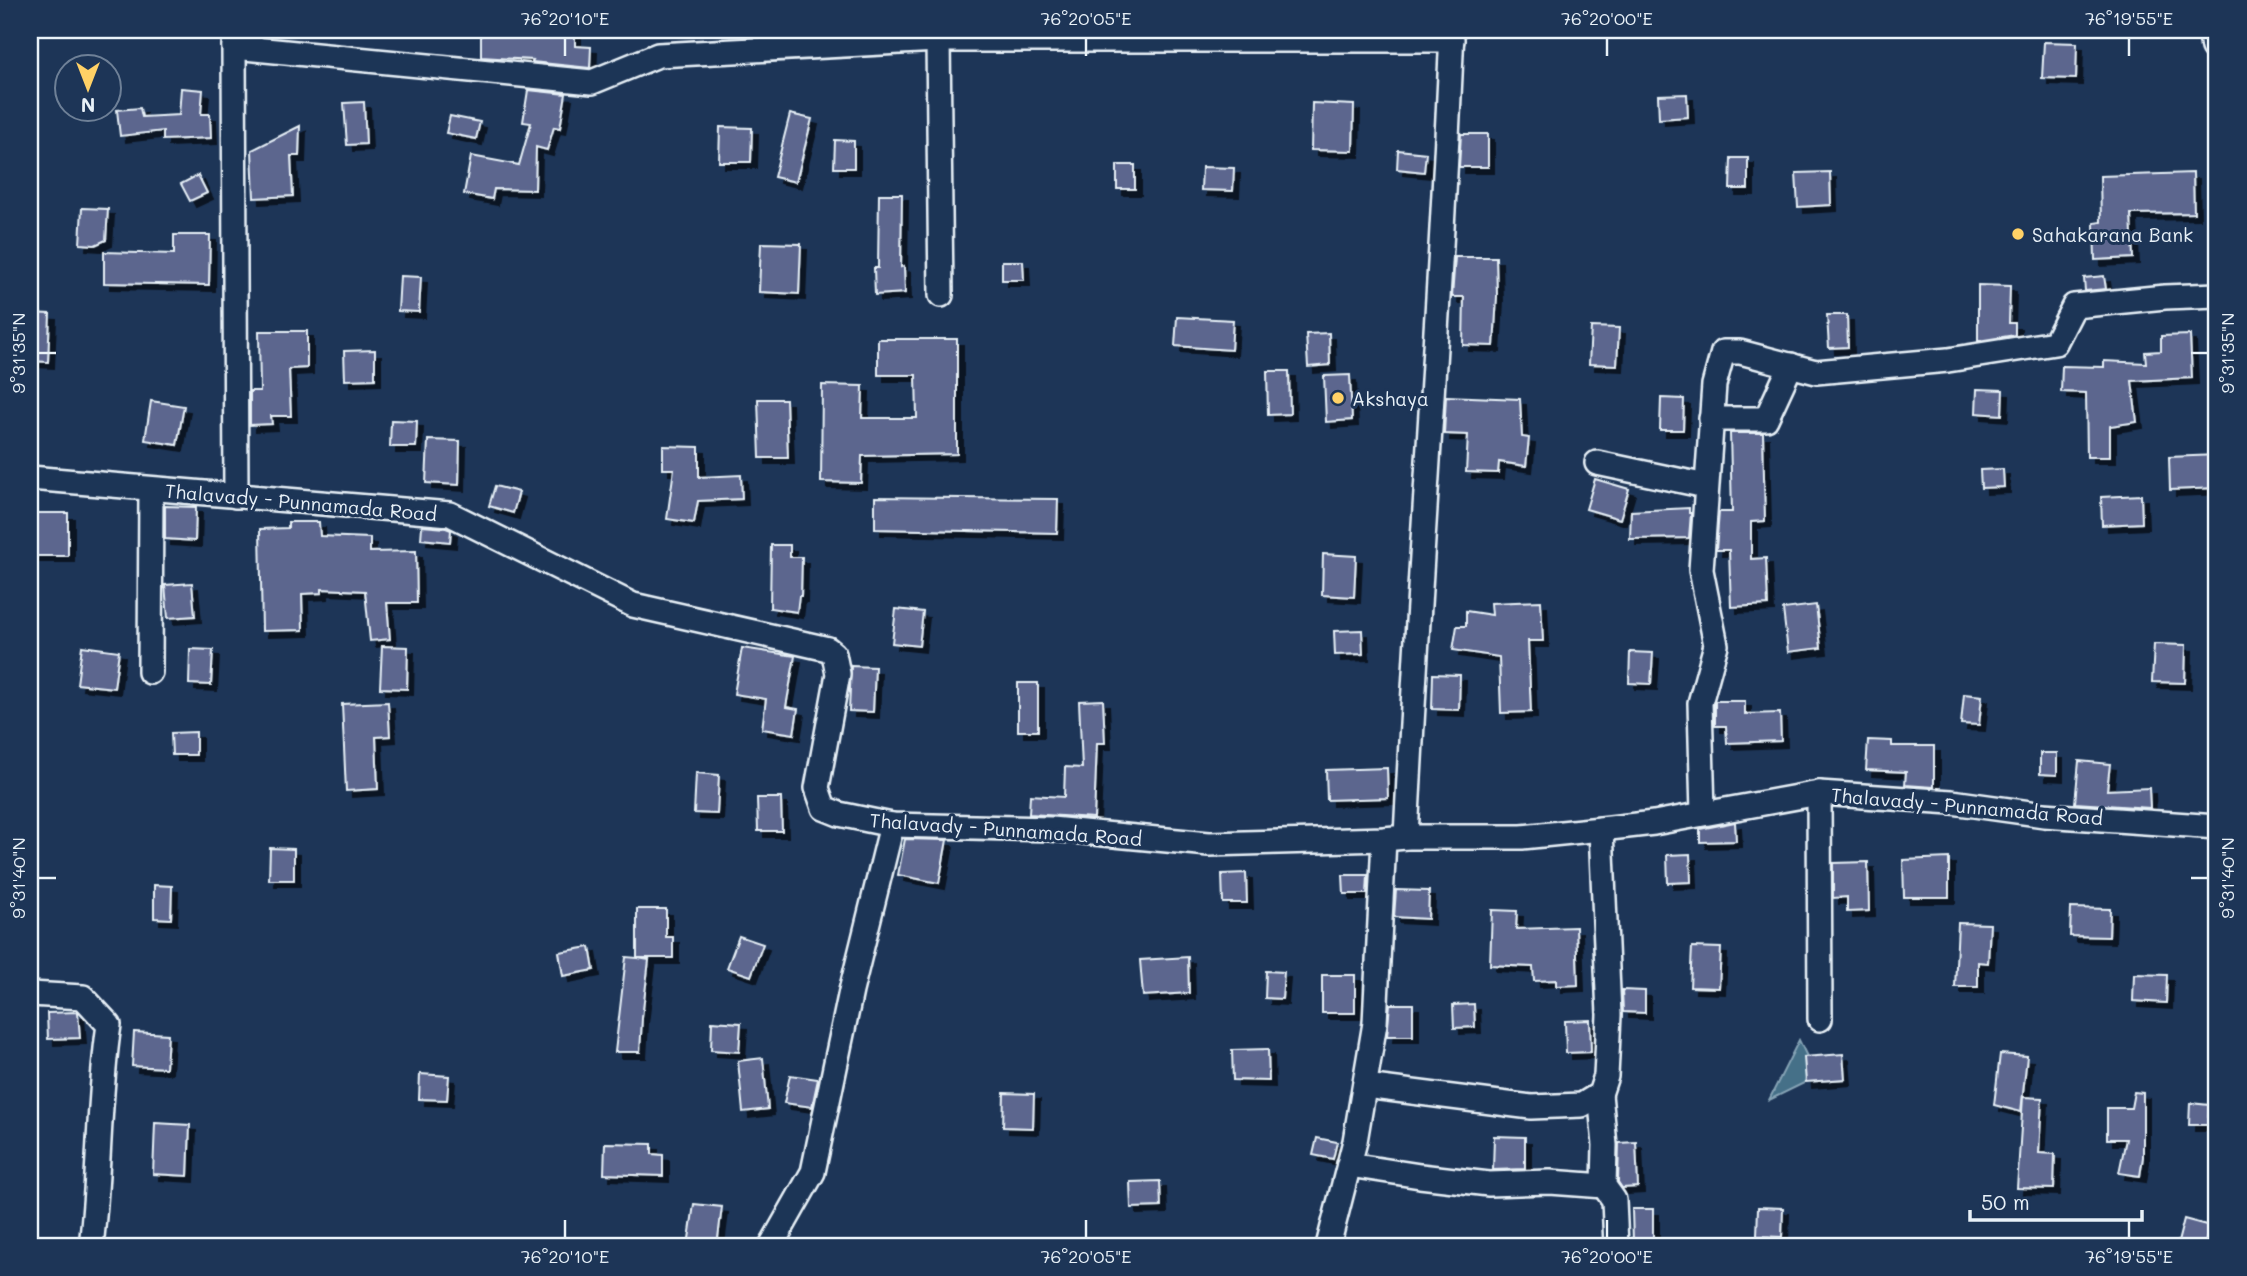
<svg xmlns="http://www.w3.org/2000/svg" width="2247" height="1276" font-family="Mali,sans-serif">
<defs>
<filter id="shadow"><feDropShadow dx="6" dy="6" stdDeviation="0" flood-color="#0009"/></filter>
</defs>
<rect width="100%" height="100%" fill="#1d3557"/>
<filter id="ink" filterUnits="userSpaceOnUse"><feTurbulence type="fractalNoise" baseFrequency=".0143" numOctaves="2"/><feDisplacementMap in="SourceGraphic" scale="14" xChannelSelector="R" yChannelSelector="G"/><feConvolveMatrix kernelMatrix="1 2 1 2 8 2 1 2 1" color-interpolation-filters="sRGB"/></filter>
<g filter="url(#ink)">
<polygon fill="#446f88" stroke="#86a3b5" stroke-width="2" points="1799,1040 1812,1067 1804,1083 1769,1100"/>
<g fill="#5b668e" stroke="#e8f1f8" stroke-width="2" filter="url(#shadow)">
<polygon points="490,30 575,31 575,46 591,47 590,68 532,62 533,60 481,57 481,34 490,34"/>
<polygon points="2044,42 2077,43 2076,79 2042,78"/>
<polygon points="181,88 203,90 201,114 210,114 211,138 163,140 163,131 120,136 117,110 140,108 142,117 179,115"/>
<polygon points="528,90 566,94 560,128 554,127 547,150 536,147 535,190 494,189 492,199 464,194 471,156 519,165 531,123 523,122"/>
<polygon points="1687,94 1688,117 1659,119 1658,95"/>
<polygon points="364,102 366,144 347,145 344,103"/>
<polygon points="1312,103 1354,105 1353,151 1311,150"/>
<polygon points="790,114 812,119 796,182 774,177"/>
<polygon points="450,116 480,122 476,139 446,133"/>
<polygon points="300,126 299,156 291,156 293,196 254,198 252,150"/>
<polygon points="720,127 752,128 751,162 719,162"/>
<polygon points="1461,134 1488,134 1488,167 1459,167"/>
<polygon points="835,140 854,141 854,168 834,168"/>
<polygon points="1398,150 1426,153 1424,172 1397,169"/>
<polygon points="1731,158 1748,158 1748,189 1730,189"/>
<rect x="1117" y="165" width="18" height="24"/>
<polygon points="1202,167 1234,168 1233,191 1201,190"/>
<polygon points="1830,172 1831,205 1798,207 1796,173"/>
<polygon points="2193,173 2194,213 2131,214 2133,258 2095,260 2094,223 2101,222 2100,176"/>
<polygon points="198,175 207,193 190,201 181,184"/>
<polygon points="879,194 902,194 901,267 904,266 905,293 875,295 874,268 878,268"/>
<polygon points="82,208 108,209 106,240 95,245 80,244"/>
<polygon points="174,235 210,235 209,285 104,283 104,252 174,254"/>
<polygon points="761,243 801,244 799,294 759,292"/>
<polygon points="1455,257 1496,257 1497,296 1494,346 1463,345 1464,297 1452,297"/>
<polygon points="1002,261 1023,261 1024,280 1002,280"/>
<polygon points="400,276 421,277 419,312 398,311"/>
<polygon points="2104,276 2106,289 2085,291 2084,278"/>
<polygon points="1978,285 2010,286 2009,323 2015,323 2015,335 1978,341"/>
<polygon points="30,313 50,314 48,362 30,361"/>
<polygon points="1827,315 1847,315 1848,347 1829,348"/>
<polygon points="1177,317 1233,320 1231,350 1175,346"/>
<polygon points="1591,327 1619,328 1617,365 1589,364"/>
<polygon points="259,331 307,331 307,368 289,369 291,416 271,416 272,424 250,425 250,391 260,391"/>
<polygon points="1329,333 1330,365 1308,367 1306,334"/>
<polygon points="2190,335 2192,378 2132,381 2137,422 2110,426 2110,457 2087,457 2086,393 2061,392 2062,366 2104,367 2104,361 2146,363 2145,352 2161,351 2161,336"/>
<polygon points="878,339 957,339 957,454 862,456 861,483 821,482 822,385 863,386 862,418 917,418 916,375 878,375"/>
<polygon points="375,350 375,379 345,380 344,351"/>
<polygon points="1267,371 1289,371 1290,414 1268,415"/>
<polygon points="1350,375 1352,420 1326,422 1324,376"/>
<polygon points="1977,389 2003,390 2002,415 1976,413"/>
<polygon points="1446,396 1520,399 1522,437 1529,438 1526,466 1499,462 1498,473 1466,472 1468,435 1444,434"/>
<polygon points="1661,398 1684,399 1683,430 1660,430"/>
<polygon points="758,399 786,399 788,458 760,458"/>
<polygon points="151,401 184,406 177,445 145,440"/>
<polygon points="391,420 417,421 416,447 390,447"/>
<polygon points="1730,433 1763,433 1765,521 1751,522 1751,559 1766,558 1768,605 1731,607 1729,550 1716,550 1719,512 1732,512"/>
<polygon points="428,440 460,441 459,485 426,483"/>
<polygon points="663,446 699,447 699,477 741,475 742,499 698,501 694,523 667,519 674,469 663,469"/>
<polygon points="2217,455 2217,488 2170,490 2169,457"/>
<polygon points="2003,469 2004,487 1981,488 1980,470"/>
<polygon points="1595,479 1629,489 1620,519 1586,509"/>
<polygon points="495,486 519,492 513,513 489,506"/>
<polygon points="2141,495 2142,523 2102,525 2101,497"/>
<polygon points="875,497 1058,499 1057,533 875,529"/>
<polygon points="165,506 196,507 195,541 165,539"/>
<polygon points="1689,508 1689,513 1691,513 1689,538 1630,539 1631,511"/>
<rect x="33" y="513" width="35" height="43"/>
<polygon points="288,522 319,522 320,536 370,538 370,552 416,551 417,603 387,603 390,639 370,641 365,591 322,589 322,593 302,594 303,630 262,631 260,529 288,528"/>
<polygon points="422,526 446,528 451,530 450,542 421,539"/>
<polygon points="771,545 790,545 790,557 802,557 801,596 799,596 797,612 770,608"/>
<polygon points="1323,554 1356,556 1354,597 1322,595"/>
<polygon points="192,583 195,616 168,618 165,585"/>
<polygon points="1541,601 1543,641 1528,641 1531,712 1501,713 1499,657 1453,650 1457,626 1466,626 1466,611 1492,615 1491,603"/>
<polygon points="1816,605 1821,648 1788,652 1783,609"/>
<polygon points="896,609 923,612 919,646 892,643"/>
<polygon points="1362,630 1363,654 1335,655 1334,631"/>
<polygon points="2154,644 2186,645 2185,683 2152,682"/>
<polygon points="82,646 119,651 114,688 77,684"/>
<polygon points="382,646 408,647 407,689 380,688"/>
<polygon points="742,648 795,656 786,707 798,709 794,734 762,729 766,699 734,694"/>
<polygon points="190,649 213,650 211,685 189,684"/>
<polygon points="1630,652 1653,653 1651,684 1629,683"/>
<polygon points="851,666 875,667 873,712 849,711"/>
<polygon points="1433,674 1460,675 1459,710 1432,709"/>
<rect x="1018" y="683" width="20" height="48"/>
<polygon points="1964,694 1982,696 1979,725 1961,724"/>
<polygon points="1103,700 1105,743 1097,743 1094,818 1029,814 1030,795 1064,797 1065,767 1082,768 1079,701"/>
<polygon points="1715,701 1745,701 1745,714 1780,713 1781,741 1727,743 1726,726 1715,726"/>
<polygon points="388,702 390,736 376,737 378,789 346,791 342,704"/>
<polygon points="196,732 196,755 172,755 171,733"/>
<polygon points="1868,740 1892,741 1892,746 1934,746 1934,787 1905,785 1906,772 1866,770"/>
<polygon points="2040,753 2057,753 2057,775 2040,774"/>
<polygon points="2079,761 2110,764 2107,790 2149,788 2150,808 2075,803"/>
<polygon points="1387,768 1388,798 1327,800 1326,770"/>
<polygon points="696,773 719,775 717,814 694,813"/>
<polygon points="757,798 781,798 782,831 758,831"/>
<polygon points="1735,822 1736,841 1700,842 1700,829"/>
<polygon points="905,839 947,840 939,883 898,875"/>
<polygon points="270,848 294,849 294,880 269,880"/>
<polygon points="1690,854 1691,882 1668,883 1667,855"/>
<polygon points="1949,858 1949,897 1904,897 1903,860"/>
<polygon points="1868,862 1869,911 1847,912 1847,897 1833,898 1833,863"/>
<polygon points="1246,873 1247,903 1223,903 1222,874"/>
<polygon points="1343,875 1368,875 1367,894 1344,894"/>
<polygon points="154,885 172,886 171,919 154,918"/>
<polygon points="1396,890 1429,891 1428,919 1394,917"/>
<polygon points="2071,908 2110,909 2109,937 2070,936"/>
<polygon points="637,909 666,909 666,937 673,937 673,958 638,958 649,960 642,1018 640,1052 615,1052 626,957 637,958"/>
<polygon points="1492,910 1517,911 1516,929 1576,927 1578,985 1556,986 1556,980 1534,981 1533,967 1490,965"/>
<polygon points="1958,923 1990,924 1988,963 1978,962 1978,987 1955,987"/>
<polygon points="739,936 763,944 751,976 727,968"/>
<polygon points="590,947 594,970 563,976 559,952"/>
<polygon points="1692,947 1721,948 1719,988 1690,987"/>
<polygon points="1188,957 1189,993 1143,996 1140,960"/>
<polygon points="1266,971 1284,972 1282,999 1265,998"/>
<polygon points="2134,974 2167,975 2166,1003 2133,1001"/>
<rect x="1322" y="975" width="33" height="38"/>
<polygon points="1622,990 1645,991 1645,1013 1623,1012"/>
<polygon points="1390,1004 1413,1004 1413,1036 1387,1036"/>
<polygon points="1474,1004 1475,1027 1454,1028 1453,1005"/>
<polygon points="78,1012 80,1038 48,1039 47,1013"/>
<polygon points="1590,1020 1591,1052 1566,1053 1565,1021"/>
<polygon points="712,1021 741,1023 739,1052 711,1050"/>
<polygon points="134,1032 168,1034 166,1068 132,1066"/>
<polygon points="1268,1049 1269,1081 1233,1080 1232,1050"/>
<polygon points="1843,1054 1845,1079 1806,1082 1804,1057"/>
<polygon points="2000,1054 2027,1056 2021,1112 1994,1105"/>
<polygon points="763,1058 768,1109 743,1112 738,1061"/>
<polygon points="420,1074 449,1076 447,1100 419,1099"/>
<polygon points="790,1075 818,1079 812,1107 784,1103"/>
<polygon points="2134,1092 2143,1093 2143,1157 2140,1176 2119,1173 2126,1139 2107,1139 2107,1108 2131,1108"/>
<polygon points="1004,1093 1034,1094 1033,1128 1003,1127"/>
<polygon points="2023,1097 2042,1098 2039,1153 2055,1154 2054,1189 2017,1188"/>
<polygon points="2190,1103 2209,1105 2208,1125 2189,1125"/>
<polygon points="155,1123 190,1125 188,1176 153,1174"/>
<polygon points="1494,1136 1525,1137 1525,1169 1493,1170"/>
<polygon points="1317,1138 1337,1142 1333,1159 1313,1155"/>
<polygon points="1636,1142 1638,1187 1622,1188 1618,1182 1619,1143"/>
<polygon points="605,1143 652,1144 652,1154 663,1155 663,1176 604,1174"/>
<polygon points="1160,1181 1161,1207 1131,1208 1130,1182"/>
<polygon points="694,1204 722,1207 717,1246 688,1246"/>
<polygon points="1758,1207 1783,1208 1782,1237 1757,1236"/>
<polygon points="1632,1209 1653,1209 1653,1241 1633,1242"/>
<polygon points="2184,1219 2210,1226 2204,1246 2177,1246"/>
</g>
<g fill="none" stroke-linecap="round" stroke-linejoin="round">
<defs>
<g id="minor">
<polyline points="235,30 234,47 236,496"/>
<polyline points="938,40 941,295"/>
<polyline points="234,47 592,82 658,55 938,40 1452,40"/>
<polyline points="1711,419 1766,419 1791,365"/>
<polyline points="1597,463 1706,486"/>
<polyline points="30,478 450,514 633,605 828,649 834,654 838,674 817,788 824,808 839,814 892,825 1051,829 1209,844 1384,839 1406,837 1522,837 1601,829 1654,823 1819,793 1952,802 2044,815 2217,827"/>
<polyline points="150,672 151,489"/>
<polyline points="1819,793 1820,1019"/>
<polyline points="1703,813 1700,703 1716,645 1701,570 1714,385 1723,352 1740,352 1816,372 1948,360 2055,343 2074,306 2165,297 2217,295"/>
<path d="M1406,837c13,-270 35,-538 46,-807"/>
<path d="M30,994l53,3 26,28c-11,73 -9,148 -18,221"/>
<polyline points="1365,1086 1531,1107 1582,1105 1600,1094 1606,1076 1609,1015 1601,829"/>
<polyline points="1600,1094 1605,1145 1604,1186 1614,1200 1616,1246"/>
<polyline points="1349,1165 1420,1176 1489,1184 1550,1182 1604,1186"/>
<polyline points="771,1246 813,1172 851,991 892,825"/>
<polyline points="1328,1246 1355,1141 1375,1023 1384,839"/>
</g>
<polyline id="secondary" points="2215,30 2217,45"/>
</defs>
<use href="#minor" stroke="#e8f1f8" stroke-width="28"/>
<use href="#secondary" stroke="#e8f1f8" stroke-width="37"/>
<use href="#minor" stroke="#1d3557" stroke-width="23"/>
<use href="#secondary" stroke="#1d3557" stroke-width="32"/>
</g>
</g>
<path fill="none" stroke="#e8f1f8" stroke-width="2.5" d="M565,38v18M1086,38v18M1607,38v18M2129,38v18M38,353h18M2191,353h17M38,878h18M2191,878h17M565,1220v18M1086,1220v18M1607,1220v18M2129,1220v18"/>
<g fill="#ffd166" stroke="#1d3557" stroke-width="2.5">
<circle cx="2018" cy="234" r="7"/>
<circle cx="1338" cy="398" r="7"/>
</g>
<g text-anchor="middle" dominant-baseline="central" stroke-width="6" stroke-linejoin="round" paint-order="stroke">
<g font-size="19" fill="#e8f1f8" stroke="#1d3557" text-anchor="start">
<text x="2032" y="234">Sahakarana Bank</text>
<text x="1352" y="398">Akshaya</text>
</g>
<g font-size="19" fill="#e8f1f8" stroke="#1d3557">
<text transform="translate(301 502) rotate(5)">Thalavady - Punnamada Road</text>
<text transform="translate(1967 806) rotate(5)">Thalavady - Punnamada Road</text>
<text transform="translate(1006 829) rotate(4)">Thalavady - Punnamada Road</text>
</g>
</g>
<rect width="2247" height="1276" fill="none" stroke="#1d3557" stroke-width="77"/>
<g transform="translate(88 88) rotate(180)"><circle r="33" fill="#1d3557" stroke="#6e8097" stroke-width="2"/>
<path d="M0-5L12 26L0 18L-12 26Z" fill="#ffd166"/>
<text y="-10" font-size="19" font-weight="bold" text-anchor="middle" fill="#e8f1f8">N</text>
</g>
<path d="M1970 1210v10h172v-10" fill="none" stroke="#e8f1f8" stroke-width="3.5"/>
<text x="1981" y="1210" font-size="21" fill="#e8f1f8" stroke="#1d3557" stroke-width="5" paint-order="stroke">50 m</text>
<rect x="38" y="38" width="2170" height="1200" fill="none" stroke="#e8f1f8" stroke-width="2.5"/>
<g font-size="18" text-anchor="middle" fill="#e8f1f8">
<text x="565" y="25">76°20'10"E</text>
<text x="1086" y="25">76°20'05"E</text>
<text x="1607" y="25">76°20'00"E</text>
<text x="2129" y="25">76°19'55"E</text>
<text transform="translate(2228 353) rotate(-90)" y="6">9°31'35"N</text>
<text transform="translate(19 353) rotate(-90)" y="6">9°31'35"N</text>
<text transform="translate(2228 878) rotate(-90)" y="6">9°31'40"N</text>
<text transform="translate(19 878) rotate(-90)" y="6">9°31'40"N</text>
<text x="565" y="1263">76°20'10"E</text>
<text x="1086" y="1263">76°20'05"E</text>
<text x="1607" y="1263">76°20'00"E</text>
<text x="2129" y="1263">76°19'55"E</text>
</g>
</svg>
